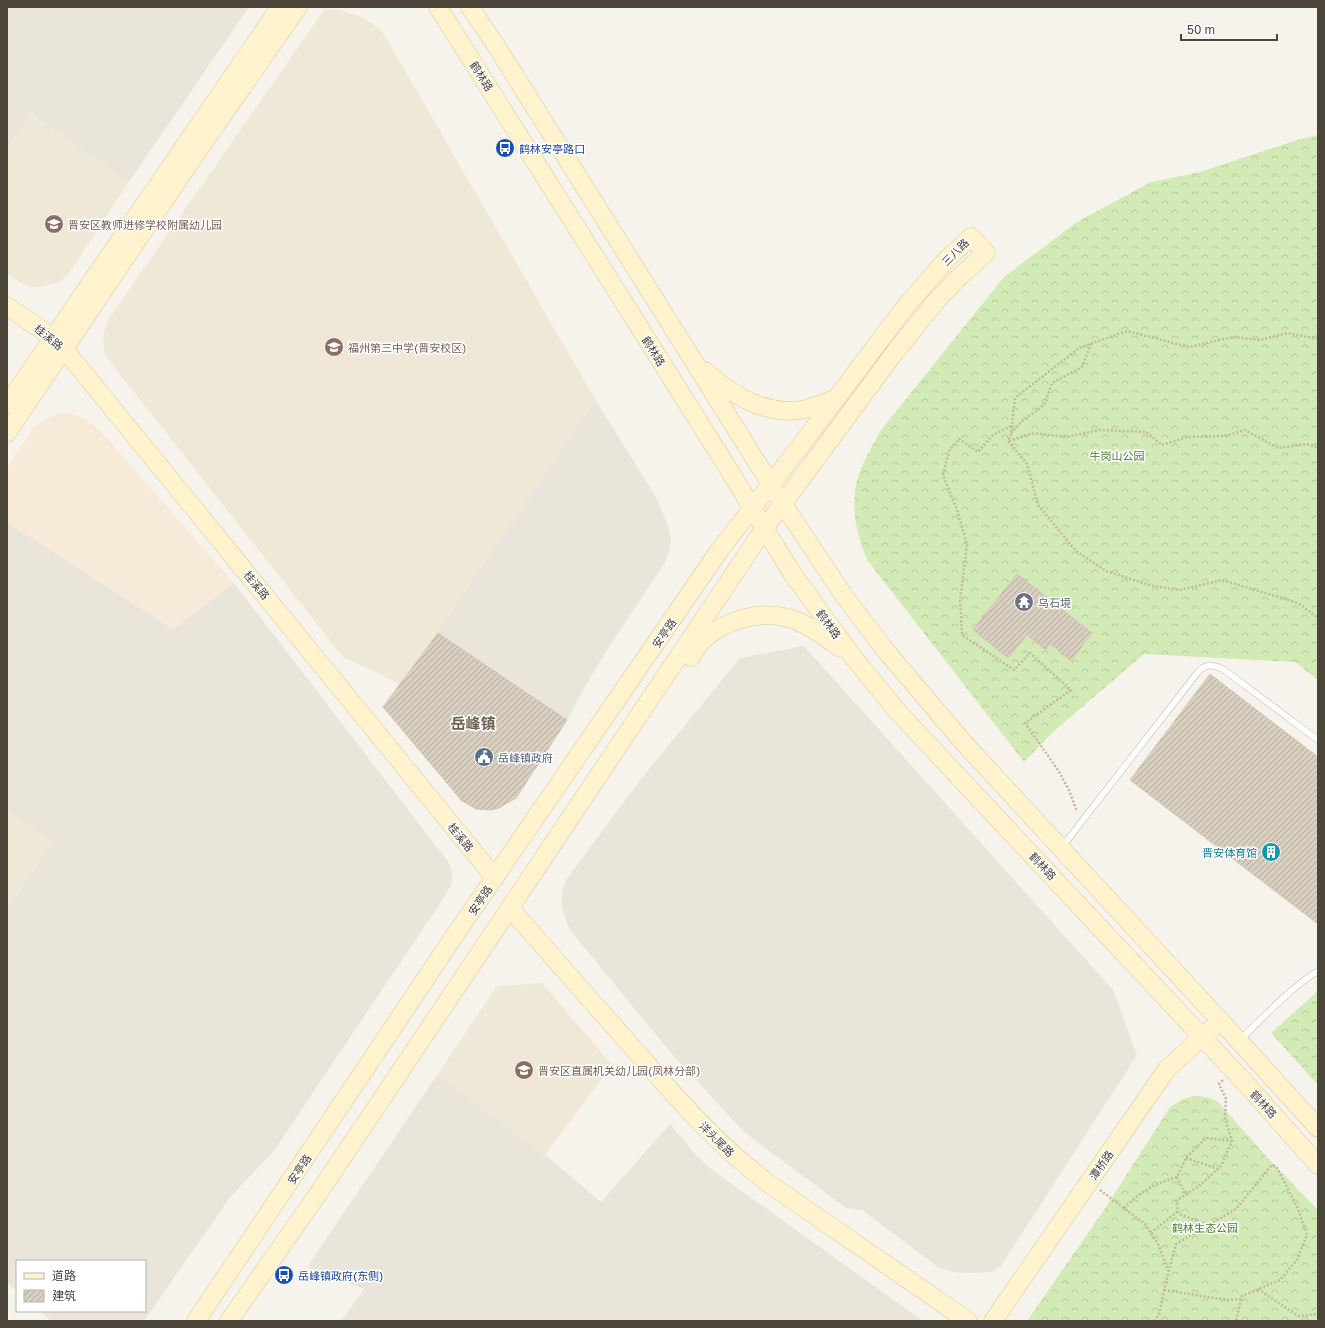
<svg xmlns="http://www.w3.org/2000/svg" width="1325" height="1328" font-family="'Golos Text','Noto Sans SC',sans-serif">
<defs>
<pattern id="forest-crowns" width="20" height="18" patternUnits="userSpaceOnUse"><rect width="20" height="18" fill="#d2eab5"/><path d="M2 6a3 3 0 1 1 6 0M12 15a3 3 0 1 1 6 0" fill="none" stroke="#b6ca9c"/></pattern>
<pattern id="building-hatch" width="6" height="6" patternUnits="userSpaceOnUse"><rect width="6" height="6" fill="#d8cfc1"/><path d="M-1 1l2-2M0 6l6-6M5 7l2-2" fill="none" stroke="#b1aa9e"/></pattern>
</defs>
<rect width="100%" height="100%" fill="#f6f3ec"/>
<g fill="#eae5da">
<polygon points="7,7 249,7 128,183 31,114 7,148"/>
<polygon points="595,399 657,499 667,523 671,539 669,552 664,564 609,647 587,683 567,720 438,633"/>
<polygon points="7,522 173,629 234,583 449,863 452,873 451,885 445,896 286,1133 272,1153 231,1196 144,1321 51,1321 40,1311 145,1311 145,1261 17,1261 17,1291 7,1282 7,911 53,842 7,811"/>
<polygon points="804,646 1113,990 1137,1055 1001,1266 992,1272 964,1273 954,1272 938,1267 862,1210 846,1208 744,1132 671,1053 575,936 567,924 562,906 562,891 566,880 641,779 740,658"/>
<polygon points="438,1074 545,1155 601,1202 670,1124 697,1156 711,1169 923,1321 341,1321 364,1289 307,1267"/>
</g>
<polygon fill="#f7ead8" points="62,413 72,414 84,418 97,428 112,444 234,583 174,629 7,522 7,467 33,428 45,419"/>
<g fill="#efe8d6">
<polygon points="335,9 357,15 370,22 382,31 595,399 438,633 400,684 343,657 115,368 104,352 103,342 104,331 108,320 324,10"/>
<polygon points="30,114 128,183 67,276 59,282 40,287 31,287 23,284 7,274 7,148"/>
<polygon points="7,811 53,842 7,911"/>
<polygon points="542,983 612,1065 545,1155 438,1074 497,986"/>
</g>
<g fill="url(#forest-crowns)">
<path d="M1318,135v545l-23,-18 -151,-8 -91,78 -29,30 -156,-201c-12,-27 -18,-55 -10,-84 5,-16 15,-32 23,-47l123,-153 73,-55 74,-40 49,-10 100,-33z"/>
<polygon points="1318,991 1318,1085 1271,1033"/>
<path d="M1193,1096c10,0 18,1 26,7l46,52 53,55v111h-291l79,-114 64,-100 11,-7z"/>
</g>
<g fill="url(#building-hatch)" stroke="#d3c7b4">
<polygon points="1017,574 1092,633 1071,661 1050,644 1046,650 1027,635 1008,658 973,630"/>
<polygon points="438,633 567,720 516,798 499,808 491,810 476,809 462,801 383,707"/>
<polygon points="1210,674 1318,757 1318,924 1130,780"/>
</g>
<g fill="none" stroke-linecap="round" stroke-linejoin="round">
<defs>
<g id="lane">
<path d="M1062,847l136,-175c8,-9 14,-7 25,-3l95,71"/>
<path d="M1240,1040c24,-23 50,-52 78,-69"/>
</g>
<g id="secondary">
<polyline points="438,7 726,465 792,573 854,658 898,712 1248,1086 1318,1165"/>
<polyline points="470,7 495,44 783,504 844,596 886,651 963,742 1239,1041 1318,1128"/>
<polyline points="7,306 53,338 64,349 495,878"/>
<path d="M705,371c28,25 62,46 101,38 10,-3 20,-7 29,-10"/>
<polyline points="7,405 280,7"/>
<polyline points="7,433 197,152 298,7"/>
<path d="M691,657c4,-6 8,-14 13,-18 22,-19 56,-29 84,-21 19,5 35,18 51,29"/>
<path d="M510,908c41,47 82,94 124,141 42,48 82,95 134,134l200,138"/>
<polyline points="196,1321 457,932 719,551 798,449 905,307 947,259 971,237 986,253 959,277 937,300 895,352 764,529 320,1191 229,1321"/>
<polyline points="993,1321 1167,1069 1211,1029"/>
</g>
</defs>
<use href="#lane" stroke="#c2bbae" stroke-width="7"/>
<use href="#secondary" stroke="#d6c79b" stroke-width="19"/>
<g stroke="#c4b79f" stroke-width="2.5" stroke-dasharray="2 2" stroke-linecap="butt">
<polyline points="1318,339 1288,333 1259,340 1233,337 1189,347 1127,331 1079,348 1015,398 1011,434 1008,441 1027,464 1038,505 1076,551 1106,571 1153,586 1180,590 1222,580 1298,603 1318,618"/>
<polyline points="1011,426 993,435 978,452 959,439 949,451 943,475 957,510 967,545 960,600 962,635 1014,670 1030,653 1071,690 1025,723 1058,770 1069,790 1077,812"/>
<polyline points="1011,433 1021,422 1044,405 1052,383 1082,367 1091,344"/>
<polyline points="1009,441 1034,433 1067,437 1099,430 1146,432 1162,445 1187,437 1225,436 1245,430 1278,448 1307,444 1318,448"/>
<polyline points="1186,1158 1218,1169"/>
<polyline points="1177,1177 1186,1195"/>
<polyline points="1100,1190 1145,1224 1158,1244 1168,1271"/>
<path d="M1124,1208c18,-18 29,-23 53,-31l9,-19 20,-20 26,3"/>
<polyline points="1208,1225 1179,1214 1176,1201 1199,1186 1221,1166 1232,1141 1225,1118 1226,1099 1219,1084 1223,1080"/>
<polyline points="1151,1233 1178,1211"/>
<polyline points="1258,1289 1298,1316 1318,1314"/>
<polyline points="1164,1290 1227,1300 1241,1299"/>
<polyline points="1154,1321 1159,1315 1165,1286 1176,1244 1236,1209 1271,1166 1276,1166 1298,1209 1307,1235 1297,1260 1280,1280 1242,1296 1236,1321"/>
</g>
<use href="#lane" stroke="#fff" stroke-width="6"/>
<use href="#secondary" stroke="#fff3cd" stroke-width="18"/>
</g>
<defs>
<symbol id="bus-disc" viewBox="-11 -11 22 22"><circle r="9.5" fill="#1a4fb4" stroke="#fff"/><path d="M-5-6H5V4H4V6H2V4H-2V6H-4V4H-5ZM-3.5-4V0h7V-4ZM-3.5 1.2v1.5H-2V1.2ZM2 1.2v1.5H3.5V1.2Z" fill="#fff"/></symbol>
<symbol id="school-disc" viewBox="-11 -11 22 22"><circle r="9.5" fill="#8d6e63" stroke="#fff"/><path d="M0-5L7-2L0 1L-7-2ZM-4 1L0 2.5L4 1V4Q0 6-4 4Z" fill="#fff"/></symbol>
<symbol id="temple-disc" viewBox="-11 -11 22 22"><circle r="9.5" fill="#6b7280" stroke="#fff"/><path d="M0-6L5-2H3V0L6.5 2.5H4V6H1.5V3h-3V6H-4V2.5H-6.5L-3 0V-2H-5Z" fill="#fff"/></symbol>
<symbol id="civic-disc" viewBox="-11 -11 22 22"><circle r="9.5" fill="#5c6f8a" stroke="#fff"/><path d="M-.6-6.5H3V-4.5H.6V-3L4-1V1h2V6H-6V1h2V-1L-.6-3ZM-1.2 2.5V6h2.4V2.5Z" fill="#fff"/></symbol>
<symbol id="building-disc" viewBox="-11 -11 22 22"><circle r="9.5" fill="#0f9aa8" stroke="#fff"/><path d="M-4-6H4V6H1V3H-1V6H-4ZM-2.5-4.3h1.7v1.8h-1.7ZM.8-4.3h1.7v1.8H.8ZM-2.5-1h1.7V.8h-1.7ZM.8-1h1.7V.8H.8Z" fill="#fff"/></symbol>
</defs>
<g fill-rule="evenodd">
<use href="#bus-disc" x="494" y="137" width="22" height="22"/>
<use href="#school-disc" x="43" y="213" width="22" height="22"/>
<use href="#school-disc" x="323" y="336" width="22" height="22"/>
<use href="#temple-disc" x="1013" y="591" width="22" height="22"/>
<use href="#civic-disc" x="473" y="746" width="22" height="22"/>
<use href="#building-disc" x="1260" y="841" width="22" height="22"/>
<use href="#school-disc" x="513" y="1059" width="22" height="22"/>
<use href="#bus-disc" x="273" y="1264" width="22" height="22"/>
</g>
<g text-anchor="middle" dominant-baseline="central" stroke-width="3" stroke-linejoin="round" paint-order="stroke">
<g font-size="11" fill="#4b4439" stroke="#fff">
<text transform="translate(482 76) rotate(58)">鹤林路</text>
<text transform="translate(955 252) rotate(-45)">三八路</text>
<text transform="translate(49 337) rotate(39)">桂溪路</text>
<text transform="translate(654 351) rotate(58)">鹤林路</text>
<text transform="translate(257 585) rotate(51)">桂溪路</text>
<text transform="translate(829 624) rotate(54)">鹤林路</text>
<text transform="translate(664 633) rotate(-55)">安亭路</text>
<text transform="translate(461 837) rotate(51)">桂溪路</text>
<text transform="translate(1043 866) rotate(47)">鹤林路</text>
<text transform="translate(480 900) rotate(-56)">安亭路</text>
<text transform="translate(1264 1104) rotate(48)">鹤林路</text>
<text transform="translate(717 1139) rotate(45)">洋头尾路</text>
<text transform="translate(1101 1165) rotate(-55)">潭桥路</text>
<text transform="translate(299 1169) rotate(-56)">安亭路</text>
</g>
<g font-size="11" fill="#164399" stroke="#fff" text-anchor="start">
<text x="519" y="148">鹤林安亭路口</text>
<text x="298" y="1275">岳峰镇政府(东侧)</text>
</g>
<g font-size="11" fill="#785e54" stroke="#fff" text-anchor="start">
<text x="68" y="224">晋安区教师进修学校附属幼儿园</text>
<text x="348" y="347">福州第三中学(晋安校区)</text>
<text x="538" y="1070">晋安区直属机关幼儿园(凤林分部)</text>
</g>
<g font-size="11" fill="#4a7f2a" stroke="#fff">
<text x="1117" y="455">牛岗山公园</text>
<text x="1205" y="1227">鹤林生态公园</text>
</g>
<g font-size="11" fill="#5b616d" stroke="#fff" text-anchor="start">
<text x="1038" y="602">乌石境</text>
</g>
<g font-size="11" fill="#4e5e75" stroke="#fff" text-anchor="start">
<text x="498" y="757">岳峰镇政府</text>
</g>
<g font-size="11" fill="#0d838f" stroke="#fff" text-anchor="end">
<text x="1257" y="852">晋安体育馆</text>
</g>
<g font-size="15" font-weight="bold" fill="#6e6250" stroke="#fff">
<text x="473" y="723">岳峰镇</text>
</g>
</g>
<rect width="1325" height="1328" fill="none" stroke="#4b4439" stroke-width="16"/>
<rect x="16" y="1260" width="130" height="52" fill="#ffffff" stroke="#b7b4b0"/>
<rect x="24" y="1273" width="20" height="6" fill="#fff3cd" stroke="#b7b4b0"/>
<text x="52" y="1280" font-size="12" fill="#4b4439">道路</text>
<rect x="24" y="1290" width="20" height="12" fill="url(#building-hatch)" stroke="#b7b4b0"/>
<text x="52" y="1300" font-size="12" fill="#4b4439">建筑</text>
<path d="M1181 34v6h96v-6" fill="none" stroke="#4b4439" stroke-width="2"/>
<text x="1187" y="34" font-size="12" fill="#4b4439" stroke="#ffffff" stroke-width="3" paint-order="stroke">50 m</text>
</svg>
